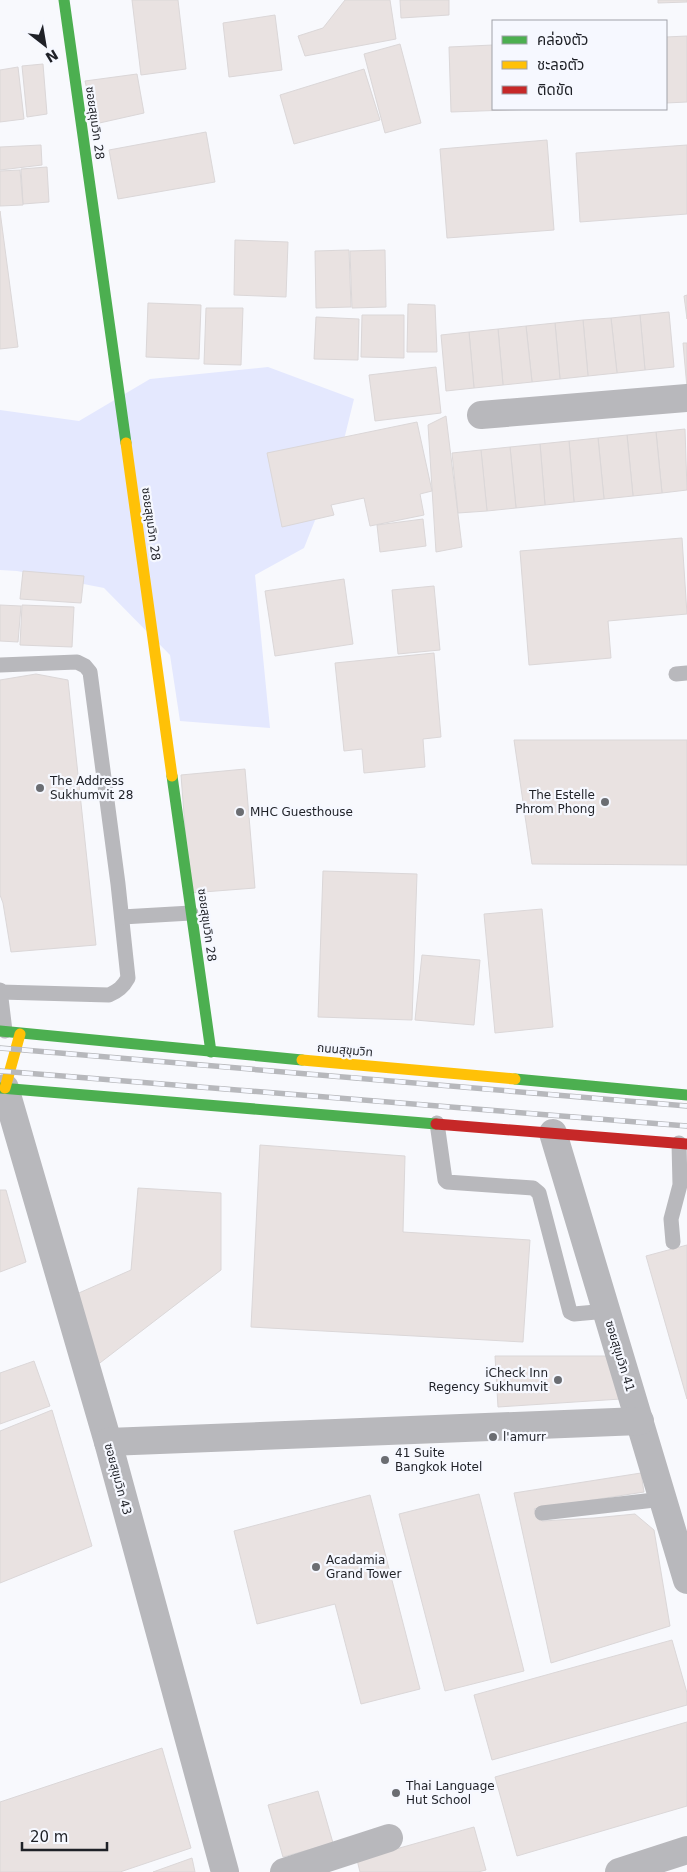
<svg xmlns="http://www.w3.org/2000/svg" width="687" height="1872" font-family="'DejaVu Sans','Noto Sans Thai',sans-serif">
<rect width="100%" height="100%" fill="#f8f9fd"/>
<polygon fill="#e4e8fe" points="268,367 354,399 339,460 304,548 255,575 270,728 180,721 170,655 104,588 17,571 0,570 0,410 79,421 150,379"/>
<g fill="#e9e2e1" stroke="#dbd7d8">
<polygon points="132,0 178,0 186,69 141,75"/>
<polygon points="345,0 390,0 396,39 305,56 298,36 323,28"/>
<polygon points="400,0 449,0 449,15 401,18"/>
<polygon points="658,0 687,0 687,2 658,3"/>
<polygon points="275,15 282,70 229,77 223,23"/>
<polygon points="687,36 687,102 666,103 666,37"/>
<polygon points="400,44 421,123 385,133 364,54"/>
<polygon points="493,45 493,109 537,109 451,112 449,47"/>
<polygon points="43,64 47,114 27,117 22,66"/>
<polygon points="18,67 24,119 0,122 0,70"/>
<polygon points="364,69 380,120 294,144 280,95"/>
<polygon points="137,74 144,113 95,124 85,81"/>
<polygon points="206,132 215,182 118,199 109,150"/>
<polygon points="547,140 554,230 447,238 440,149"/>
<polygon points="41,145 42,165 0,170 0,147"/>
<polygon points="687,145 687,214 580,222 576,153"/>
<polygon points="47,167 49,202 23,204 21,169"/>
<polygon points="20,170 23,205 0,206 0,171"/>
<polygon points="0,211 18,347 0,349"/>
<polygon points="235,240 288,242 286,297 234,295"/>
<polygon points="349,250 351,307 316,308 315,251"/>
<polygon points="385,250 386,307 352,308 350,251"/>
<polygon points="687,295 687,319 684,296"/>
<polygon points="148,303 201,305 199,359 146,357"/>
<polygon points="408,304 435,305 437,352 407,352"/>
<polygon points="206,308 243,308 241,365 204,364"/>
<polygon points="669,312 674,367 645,370 640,315"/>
<polygon points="362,315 404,315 404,358 361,357"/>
<polygon points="640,315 645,370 617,373 611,318"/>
<polygon points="316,317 359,319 358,360 314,359"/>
<polygon points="611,318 617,373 588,376 583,320"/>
<polygon points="583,320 588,376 560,379 555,323"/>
<polygon points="555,323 560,379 532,382 526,326"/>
<polygon points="526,326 532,382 503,385 498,329"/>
<polygon points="498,329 503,385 474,388 469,332"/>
<polygon points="469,332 474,388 446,391 441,335"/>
<polygon points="683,343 687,343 687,388"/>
<polygon points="436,367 441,413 375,421 369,375"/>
<polygon points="446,416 462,547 436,552 428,425"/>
<polygon points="417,422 432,491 420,494 424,515 370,526 364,498 331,505 334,515 282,527 267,453"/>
<polygon points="685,429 687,490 662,493 656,432"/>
<polygon points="656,432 662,493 633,496 627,435"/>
<polygon points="627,435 633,496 604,499 598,438"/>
<polygon points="598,438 604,499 574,502 569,441"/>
<polygon points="569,441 574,502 545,505 540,444"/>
<polygon points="540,444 545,505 516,508 510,447"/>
<polygon points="510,447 516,508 487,511 481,450"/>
<polygon points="481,450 487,511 458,513 452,453"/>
<polygon points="423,519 426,546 380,552 377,525"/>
<polygon points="682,538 687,614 608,621 611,658 529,665 520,551"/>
<polygon points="23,571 84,576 81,603 20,599"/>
<polygon points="344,579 353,644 275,656 265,591"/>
<polygon points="434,586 440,650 398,654 392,590"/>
<polygon points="0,605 21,606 18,642 0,641"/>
<polygon points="22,605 74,607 72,647 20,645"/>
<polygon points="434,653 441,737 423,739 425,767 364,773 362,749 344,751 335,663"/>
<polygon points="36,674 68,680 96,945 11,952 3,903 0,895 0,680"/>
<polygon points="514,740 687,740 687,865 532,864"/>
<polygon points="245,769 255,888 190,893 181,775"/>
<polygon points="323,871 417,874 412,1020 318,1017"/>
<polygon points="542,909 553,1027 495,1033 484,914"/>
<polygon points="422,955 480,960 474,1025 415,1020"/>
<polygon points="260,1145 405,1156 403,1232 530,1240 523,1342 251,1327"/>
<polygon points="138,1188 221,1193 221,1270 92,1369 72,1296 131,1270"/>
<polygon points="0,1190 6,1190 26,1262 0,1272"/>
<polygon points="687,1245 687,1399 646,1256"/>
<polygon points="495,1356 609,1356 621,1399 498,1407"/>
<polygon points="34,1361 50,1406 0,1424 0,1373"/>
<polygon points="52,1410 92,1546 0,1583 0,1431"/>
<polygon points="641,1473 644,1492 534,1509 542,1521 594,1518 635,1514 654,1530 670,1626 551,1663 514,1493"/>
<polygon points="479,1494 524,1671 445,1691 399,1514"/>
<polygon points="370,1495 420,1689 361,1704 335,1604 257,1624 234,1531"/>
<polygon points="672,1640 687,1693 687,1705 492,1760 474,1695"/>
<polygon points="687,1722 687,1806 517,1856 495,1777"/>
<polygon points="162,1748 191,1848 120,1872 0,1872 0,1802"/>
<polygon points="318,1791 333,1843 283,1857 268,1805"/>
<polygon points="474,1827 486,1870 478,1872 360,1872 357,1860"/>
<polygon points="192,1858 195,1872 153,1872"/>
</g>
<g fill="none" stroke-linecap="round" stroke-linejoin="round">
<g stroke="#b8b8bc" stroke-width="15">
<path d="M0,665l77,-3 8,4 5,6 28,212 10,94c-5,9 -10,13 -19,17l-109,-3"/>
<polyline points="676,674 687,673"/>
<polyline points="122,917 191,913"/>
<polyline points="0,990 5,1031"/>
<polyline points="437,1123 445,1180 447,1182 533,1188 539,1193 570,1312 574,1314 607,1311"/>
<polyline points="673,1242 671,1219 680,1185 679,1143"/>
<polyline points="542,1513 663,1499"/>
</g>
<g stroke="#b8b8bc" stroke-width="28">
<polyline points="481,415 687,398"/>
<polyline points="5,1088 108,1442 225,1872"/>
<polyline points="553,1133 687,1580"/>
<polyline points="108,1442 640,1421"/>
<polyline points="284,1872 389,1838"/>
<polyline points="619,1872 687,1850"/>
</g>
<g stroke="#4caf50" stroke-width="11">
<polyline points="64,0 126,443"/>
<polyline points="172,776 211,1052"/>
<polyline points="0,1031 302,1060"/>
<polyline points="515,1079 687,1095"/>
<polyline points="0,1088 436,1124"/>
</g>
<g stroke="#ffc107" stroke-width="11">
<polyline points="126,443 172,776"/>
<polyline points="302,1060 515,1079"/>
<polyline points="5,1088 20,1034"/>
</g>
<polyline stroke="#c62828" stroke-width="11" points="436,1124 687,1144"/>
<defs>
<g id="rail">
<polyline points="0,1048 687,1106"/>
<polyline points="0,1071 687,1126"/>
</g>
</defs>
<use href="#rail" stroke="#b7b8bc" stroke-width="5.5"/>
<use href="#rail" stroke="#f6f8ff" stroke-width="4" stroke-dasharray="11" stroke-linecap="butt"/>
</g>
<g fill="#6b6d72" stroke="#f6f8ff" stroke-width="2">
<circle cx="40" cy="788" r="5"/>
<circle cx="605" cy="802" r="5"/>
<circle cx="240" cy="812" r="5"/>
<circle cx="558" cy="1380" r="5"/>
<circle cx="493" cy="1437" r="5"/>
<circle cx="385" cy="1460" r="5"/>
<circle cx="316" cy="1567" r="5"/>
<circle cx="396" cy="1793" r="5"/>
</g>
<g text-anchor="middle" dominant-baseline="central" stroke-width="4.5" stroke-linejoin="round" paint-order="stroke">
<g font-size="12" fill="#1f2127" stroke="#f6f8ff">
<text transform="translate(95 123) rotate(82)">ซอยสุขุมวิท 28</text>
<text transform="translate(151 524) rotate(82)">ซอยสุขุมวิท 28</text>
<text transform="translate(207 925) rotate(82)">ซอยสุขุมวิท 28</text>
<text transform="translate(345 1050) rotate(5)">ถนนสุขุมวิท</text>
<text transform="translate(620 1356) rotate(73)">ซอยสุขุมวิท 41</text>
<text transform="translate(118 1479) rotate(75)">ซอยสุขุมวิท 43</text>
</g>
<g font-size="12" fill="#1f2127" stroke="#f6f8ff" text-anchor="start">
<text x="50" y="781">The Address<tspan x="50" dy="14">Sukhumvit 28</tspan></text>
<text x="595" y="795" text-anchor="end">The Estelle<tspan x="595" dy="14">Phrom Phong</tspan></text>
<text x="250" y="812">MHC Guesthouse</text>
<text x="548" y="1373" text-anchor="end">iCheck Inn<tspan x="548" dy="14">Regency Sukhumvit</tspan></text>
<text x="503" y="1437">l'amurr</text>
<text x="395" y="1453">41 Suite<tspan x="395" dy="14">Bangkok Hotel</tspan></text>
<text x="326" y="1560">Acadamia<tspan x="326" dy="14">Grand Tower</tspan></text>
<text x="406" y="1786">Thai Language<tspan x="406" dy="14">Hut School</tspan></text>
</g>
</g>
<rect x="492" y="20" width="175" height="90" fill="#f6f8ff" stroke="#a0a2a9"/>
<rect x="502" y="36" width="25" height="8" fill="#4caf50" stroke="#a0a2a9"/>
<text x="537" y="45" font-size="15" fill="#1f2127">คล่องตัว</text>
<rect x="502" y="61" width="25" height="8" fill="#ffc107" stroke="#a0a2a9"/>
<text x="537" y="70" font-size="15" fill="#1f2127">ชะลอตัว</text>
<rect x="502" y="86" width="25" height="8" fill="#c62828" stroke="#a0a2a9"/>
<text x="537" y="95" font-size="15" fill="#1f2127">ติดขัด</text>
<g transform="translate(45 45) rotate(149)" stroke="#f6f8ff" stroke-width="4" paint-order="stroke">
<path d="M0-4L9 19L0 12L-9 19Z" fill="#1f2127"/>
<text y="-8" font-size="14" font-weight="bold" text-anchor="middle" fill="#1f2127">N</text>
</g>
<path d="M22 1842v8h85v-8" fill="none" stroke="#1f2127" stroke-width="2.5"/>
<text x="30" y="1842" font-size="15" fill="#1f2127" stroke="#f6f8ff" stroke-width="4" paint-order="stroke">20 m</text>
</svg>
